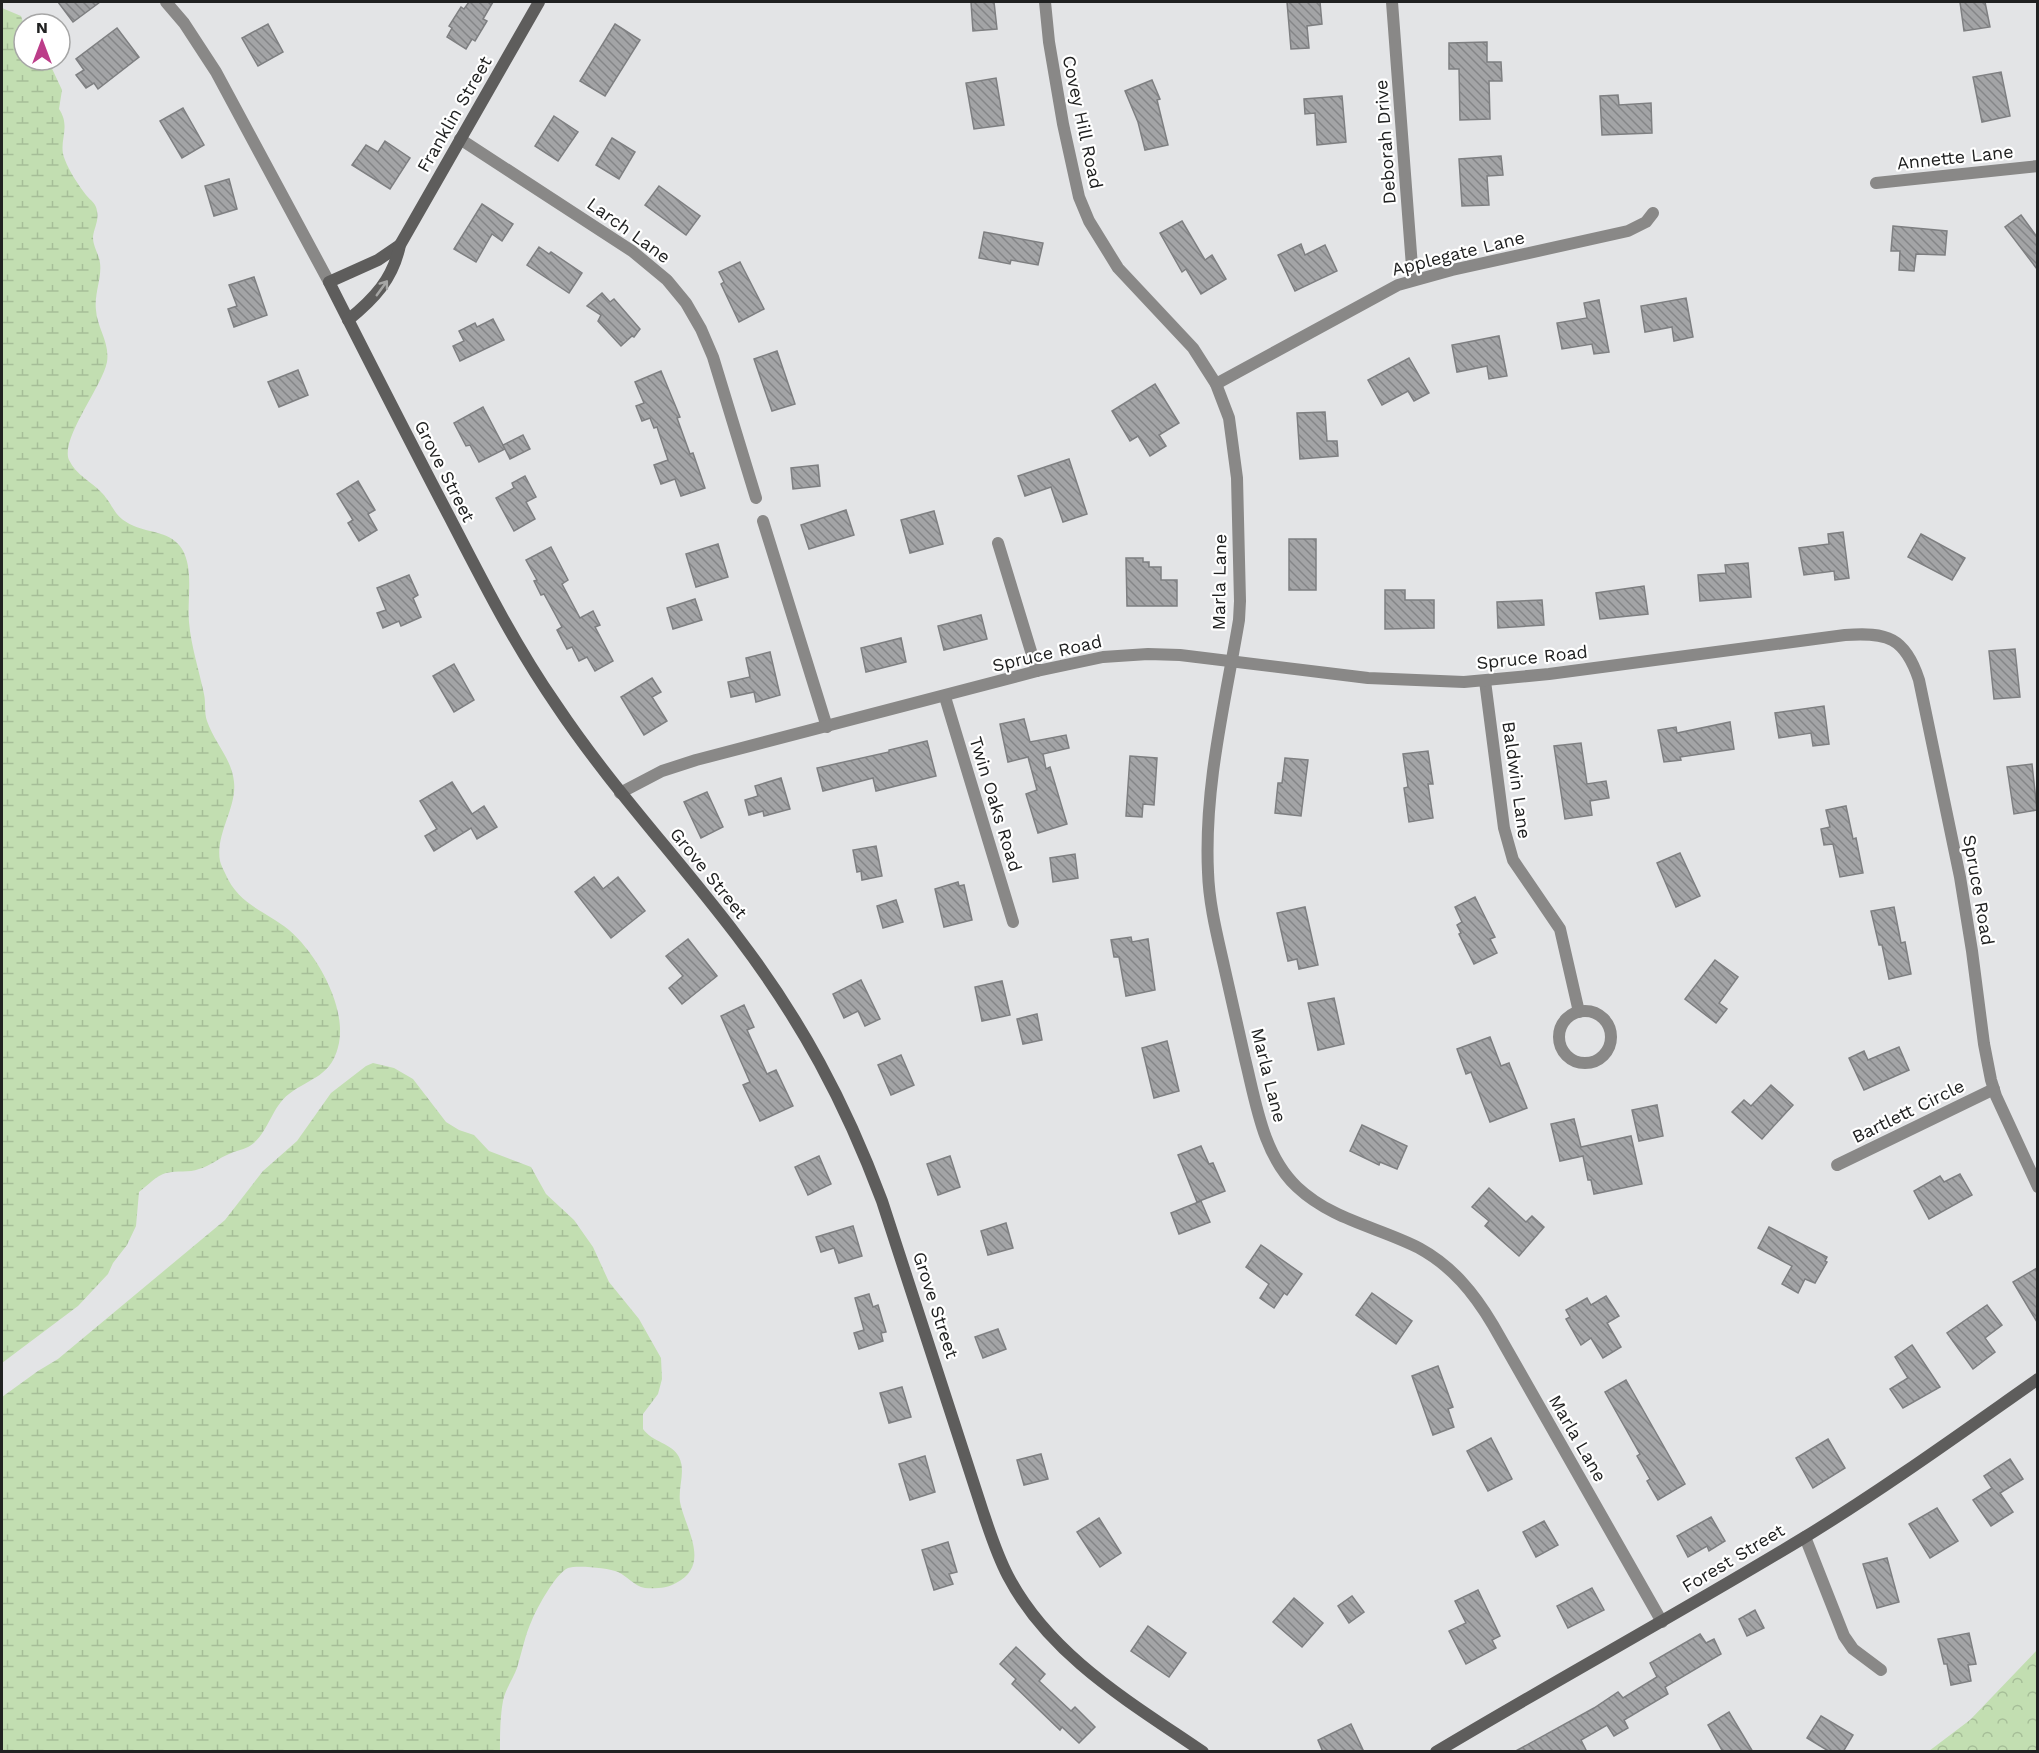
<svg xmlns="http://www.w3.org/2000/svg" width="2039" height="1753" font-family="'Work Sans',sans-serif">
<defs>
<pattern id="wetland-marsh" width="20" height="14" patternUnits="userSpaceOnUse" patternTransform="scale(1.5)"><rect width="20" height="14" fill="#c2deb1"/><path d="M1 5h8M5 5V1M11 12h8M15 12V8" fill="none" stroke="#a6be98"/></pattern>
<pattern id="park-crowns" width="20" height="18" patternUnits="userSpaceOnUse" patternTransform="scale(1.5)"><rect width="20" height="18" fill="#c2deb1"/><path d="M2 6a3 3 0 1 1 6 0M12 15a3 3 0 1 1 6 0" fill="none" stroke="#a6be98"/></pattern>
<pattern id="building-back-hatch" width="6" height="6" patternUnits="userSpaceOnUse" patternTransform="scale(1.5)"><rect width="6" height="6" fill="#a3a4a6"/><path d="M-1 5l2 2M0 0l6 6M5-1l2 2" fill="none" stroke="#848587"/></pattern>
</defs>
<rect width="100%" height="100%" fill="#e3e4e6"/>
<g fill="url(#wetland-marsh)">
<path d="M2,8l19,8 3,9v35h24l14,30 -3,19c13,19 -2,33 6,51 4,11 14,26 21,35 5,6 10,8 11,16 2,10 -3,17 -4,26 0,10 6,17 7,26 2,15 -6,31 -4,47 1,18 14,32 11,52 -5,25 -47,77 -38,98 7,15 23,22 33,33 13,14 11,24 32,33 16,7 38,6 48,23 12,20 5,50 7,73 2,24 10,48 15,72 2,9 0,18 3,27 7,21 25,38 27,61 3,26 -19,52 -14,79 1,4 3,8 5,12 14,33 40,37 64,57 28,24 57,76 50,113 -7,34 -28,34 -50,51 -18,13 -21,42 -41,53 -6,3 -13,4 -19,7 -10,4 -19,12 -30,15 -10,4 -22,1 -33,4 -9,2 -19,13 -27,19l-3,34 -9,19 -14,18 -5,11 -30,32 -76,57z"/>
<path d="M373,1063l21,5 19,11 33,43 13,8 15,5 15,16 42,16 15,27 28,26 19,27 16,35 30,37 22,39 1,21 -4,15 -15,20v15c9,13 29,14 36,28 7,15 -1,29 1,45 5,26 32,63 -4,81 -8,5 -21,6 -31,5 -11,-2 -18,-12 -27,-16 -9,-4 -41,-7 -50,-4 -12,5 -31,40 -36,52 -7,15 -10,32 -15,48 -4,11 -12,22 -14,33 -3,16 -3,34 -3,50h-498v-354l36,-26 20,-12 167,-139 38,-49 34,-30 34,-48 35,-27z"/>
</g>
<polygon fill="url(#park-crowns)" points="2037,1650 2037,1751 1929,1751 1970,1720"/>
<g fill="url(#building-back-hatch)" stroke="#7e7f81" stroke-width="1.5">
<polygon points="58,2 100,2 73,22"/>
<polygon points="469,2 493,2 483,19 487,21 475,41 472,39 466,49 447,37 452,28 449,26 461,7 464,9"/>
<polygon points="971,2 994,2 997,29 973,31"/>
<polygon points="1287,2 1320,2 1322,24 1307,26 1309,48 1291,49"/>
<polygon points="1960,2 1985,2 1990,27 1964,31"/>
<polygon points="268,24 283,52 258,66 242,38"/>
<polygon points="615,24 640,40 605,96 580,81"/>
<polygon points="117,28 139,57 98,89 94,83 86,88 76,75 84,70 76,59"/>
<polygon points="1487,42 1487,62 1501,62 1502,81 1489,81 1490,119 1460,120 1459,69 1449,69 1449,43"/>
<polygon points="2001,72 2010,116 1982,122 1973,77"/>
<polygon points="996,78 1004,125 974,129 966,83"/>
<polygon points="1152,80 1160,99 1157,100 1168,145 1145,150 1138,122 1125,91"/>
<polygon points="1618,95 1619,105 1651,103 1652,133 1602,135 1600,96"/>
<polygon points="1342,96 1346,142 1317,145 1315,113 1305,114 1304,99"/>
<polygon points="183,108 204,145 182,158 160,121"/>
<polygon points="554,116 578,132 558,161 535,146"/>
<polygon points="612,138 635,152 619,179 596,165"/>
<polygon points="385,141 410,158 390,189 352,165 366,145 378,152"/>
<polygon points="1501,156 1503,175 1487,176 1489,205 1462,206 1459,159"/>
<polygon points="229,179 237,209 214,216 205,186"/>
<polygon points="659,186 700,216 686,235 645,205"/>
<polygon points="482,204 513,224 502,241 492,234 476,262 454,249"/>
<polygon points="2021,215 2037,237 2037,269 2005,227"/>
<polygon points="1182,221 1205,260 1212,255 1226,279 1201,294 1186,269 1182,272 1160,233"/>
<polygon points="1893,226 1947,231 1945,255 1916,254 1914,271 1899,270 1900,251 1891,251"/>
<polygon points="984,232 1043,243 1038,265 1011,260 1010,264 979,258"/>
<polygon points="1301,244 1305,255 1325,245 1337,271 1295,291 1278,255"/>
<polygon points="539,247 549,254 551,252 582,273 569,293 527,265"/>
<polygon points="740,262 764,309 739,322 721,284 724,282 719,272"/>
<polygon points="254,277 267,315 234,327 228,309 237,306 229,285"/>
<polygon points="602,293 610,302 614,299 640,329 634,337 632,336 621,346 598,321 601,315 587,306"/>
<polygon points="1686,298 1693,337 1674,341 1672,327 1645,332 1641,306"/>
<polygon points="1599,300 1609,352 1594,354 1592,344 1562,349 1557,323 1587,318 1584,303"/>
<polygon points="493,319 504,340 460,361 453,346 464,341 459,331 475,323 477,327"/>
<polygon points="1499,336 1507,376 1489,379 1487,366 1457,372 1452,345"/>
<polygon points="777,351 795,404 772,411 754,359"/>
<polygon points="1409,358 1429,393 1414,401 1408,391 1382,405 1368,380"/>
<polygon points="298,370 308,395 279,407 268,382"/>
<polygon points="661,371 680,417 677,418 690,454 693,453 705,488 681,496 675,479 661,484 654,465 668,460 657,427 654,428 650,418 642,421 636,406 644,403 635,382"/>
<polygon points="1155,384 1179,423 1159,435 1166,446 1150,456 1138,436 1130,441 1112,411"/>
<polygon points="483,407 505,449 479,462 470,445 466,446 454,423"/>
<polygon points="1325,412 1327,441 1337,441 1338,456 1300,459 1297,413"/>
<polygon points="523,435 530,449 510,459 503,445"/>
<polygon points="1069,459 1087,514 1063,522 1051,487 1025,496 1018,476"/>
<polygon points="818,465 820,486 793,489 791,468"/>
<polygon points="525,476 536,497 526,502 535,519 514,531 496,498 514,488 512,483"/>
<polygon points="358,481 375,510 368,514 377,530 359,541 348,523 353,520 337,494"/>
<polygon points="846,510 854,535 809,549 801,525"/>
<polygon points="934,511 943,544 910,553 901,520"/>
<polygon points="1843,532 1849,578 1835,580 1834,571 1804,575 1799,548 1829,544 1828,534"/>
<polygon points="1921,534 1965,558 1952,580 1908,557"/>
<rect x="1289" y="539" width="27" height="51"/>
<polygon points="718,544 728,577 696,587 686,554"/>
<polygon points="551,547 568,580 562,584 580,618 593,611 600,625 595,627 613,661 595,671 587,657 579,661 572,647 567,649 557,630 562,627 544,594 541,595 534,581 537,580 526,560"/>
<polygon points="1126,558 1143,558 1143,562 1149,562 1149,567 1161,567 1161,580 1177,580 1177,606 1127,606"/>
<polygon points="1748,563 1751,597 1700,601 1698,575 1726,573 1725,565"/>
<polygon points="409,575 418,595 413,598 421,617 401,626 399,621 383,628 377,613 386,610 377,588"/>
<polygon points="1644,586 1648,614 1600,619 1596,593"/>
<polygon points="1385,590 1405,590 1405,600 1434,600 1434,628 1385,629"/>
<polygon points="695,599 702,620 673,629 667,608"/>
<polygon points="1542,600 1544,625 1498,628 1497,602"/>
<polygon points="981,615 987,639 944,650 938,626"/>
<polygon points="901,638 906,662 866,672 861,648"/>
<polygon points="2015,649 2020,697 1994,699 1989,651"/>
<polygon points="770,652 780,695 756,702 754,692 731,697 728,682 750,677 746,658"/>
<polygon points="454,664 474,700 454,712 433,676"/>
<polygon points="652,678 661,692 652,697 667,721 644,735 621,697"/>
<polygon points="1824,706 1829,744 1813,746 1811,733 1779,738 1775,713"/>
<polygon points="1024,719 1030,742 1066,735 1069,748 1043,754 1046,769 1050,767 1067,824 1038,833 1026,794 1037,790 1028,757 1008,762 1000,724"/>
<polygon points="1730,722 1734,749 1680,757 1681,760 1664,762 1658,730 1676,727 1677,733"/>
<polygon points="927,741 936,776 876,791 873,778 823,791 817,768 889,752 889,750"/>
<polygon points="1581,743 1587,784 1606,781 1609,798 1590,801 1592,815 1565,819 1554,746"/>
<polygon points="1428,751 1433,784 1428,784 1433,818 1409,822 1404,788 1408,787 1403,754"/>
<polygon points="1130,756 1157,758 1154,805 1143,804 1142,817 1126,816"/>
<polygon points="1285,758 1308,760 1301,816 1275,813 1278,783 1282,783"/>
<polygon points="2032,764 2037,810 2014,814 2007,767"/>
<polygon points="781,778 790,809 764,816 763,811 749,815 745,800 758,796 755,786"/>
<polygon points="452,782 472,814 484,806 497,827 477,839 471,828 434,851 425,836 437,829 420,801"/>
<polygon points="707,792 723,827 701,838 684,802"/>
<polygon points="1846,806 1853,839 1856,838 1863,873 1840,877 1833,844 1824,845 1821,829 1830,827 1826,810"/>
<polygon points="876,846 882,876 862,880 861,871 857,872 853,850"/>
<polygon points="1680,853 1700,896 1676,907 1657,863"/>
<polygon points="1075,854 1078,878 1053,882 1050,858"/>
<polygon points="594,877 603,889 618,877 645,911 611,938 575,892"/>
<polygon points="958,882 959,886 964,885 972,920 944,927 935,889"/>
<polygon points="1475,897 1495,937 1490,939 1497,953 1474,964 1459,934 1461,933 1457,925 1462,922 1455,907"/>
<polygon points="896,900 903,922 883,928 877,906"/>
<polygon points="1305,907 1318,965 1299,969 1297,959 1288,961 1277,913"/>
<polygon points="1894,907 1901,943 1905,942 1911,974 1889,979 1882,945 1879,945 1871,911"/>
<polygon points="1131,937 1132,942 1148,939 1155,990 1126,996 1119,957 1114,957 1111,940"/>
<polygon points="688,939 717,976 682,1004 669,988 683,976 666,956"/>
<polygon points="1715,960 1738,977 1719,1003 1727,1009 1716,1023 1685,999"/>
<polygon points="861,980 880,1019 865,1026 858,1011 844,1018 833,994"/>
<polygon points="1002,981 1010,1015 982,1021 975,987"/>
<polygon points="1334,998 1344,1044 1318,1050 1308,1003"/>
<polygon points="744,1005 754,1027 747,1030 767,1074 776,1070 793,1106 760,1121 743,1085 750,1082 721,1016"/>
<polygon points="1037,1014 1042,1040 1023,1044 1017,1019"/>
<polygon points="1490,1037 1501,1066 1509,1063 1527,1108 1490,1122 1471,1072 1466,1074 1457,1049"/>
<polygon points="1167,1041 1179,1091 1154,1098 1142,1048"/>
<polygon points="1899,1047 1909,1070 1864,1090 1849,1058 1864,1051 1868,1060"/>
<polygon points="901,1055 914,1085 891,1095 878,1065"/>
<polygon points="1771,1085 1793,1105 1762,1139 1732,1112 1744,1100 1751,1106"/>
<polygon points="1657,1105 1663,1136 1639,1141 1632,1110"/>
<polygon points="1574,1119 1581,1147 1631,1136 1642,1184 1594,1194 1591,1180 1588,1180 1583,1156 1560,1161 1551,1124"/>
<polygon points="1362,1125 1407,1146 1397,1169 1380,1162 1379,1165 1350,1151"/>
<polygon points="1201,1146 1209,1164 1213,1163 1225,1191 1197,1202 1178,1155"/>
<polygon points="819,1156 831,1184 808,1195 795,1167"/>
<polygon points="950,1156 960,1187 938,1195 927,1164"/>
<polygon points="1960,1174 1972,1195 1929,1219 1914,1191 1940,1176 1944,1182"/>
<polygon points="1489,1188 1526,1222 1532,1216 1544,1227 1519,1256 1485,1226 1489,1221 1472,1207"/>
<polygon points="1201,1201 1210,1222 1179,1234 1171,1213"/>
<polygon points="1006,1223 1013,1248 988,1255 981,1231"/>
<polygon points="853,1226 862,1256 839,1263 834,1248 821,1252 816,1237"/>
<polygon points="1769,1227 1827,1257 1825,1261 1827,1262 1815,1283 1805,1279 1798,1293 1782,1284 1792,1266 1758,1248"/>
<polygon points="1261,1245 1302,1274 1287,1295 1284,1293 1274,1308 1260,1298 1269,1284 1246,1267"/>
<polygon points="2037,1268 2037,1322 2013,1282"/>
<polygon points="1372,1293 1412,1321 1396,1344 1356,1315"/>
<polygon points="869,1294 873,1307 878,1305 886,1332 881,1333 883,1341 859,1349 854,1333 864,1330 855,1298"/>
<polygon points="1606,1296 1619,1316 1607,1323 1621,1347 1603,1358 1591,1338 1581,1345 1566,1319 1570,1317 1566,1310 1587,1298 1591,1305"/>
<polygon points="1987,1305 2002,1325 1985,1338 1995,1352 1973,1369 1947,1333"/>
<polygon points="998,1329 1006,1349 983,1358 975,1337"/>
<polygon points="1912,1345 1940,1387 1903,1408 1890,1389 1908,1378 1895,1357"/>
<polygon points="1438,1366 1453,1407 1448,1409 1454,1427 1433,1435 1412,1376"/>
<polygon points="1626,1380 1685,1484 1658,1500 1647,1481 1650,1479 1637,1456 1640,1454 1605,1392"/>
<polygon points="902,1387 911,1417 889,1423 880,1393"/>
<polygon points="1491,1438 1512,1479 1488,1491 1467,1451"/>
<polygon points="1828,1439 1845,1468 1813,1488 1796,1458"/>
<polygon points="1041,1454 1048,1479 1024,1485 1017,1460"/>
<polygon points="925,1456 935,1492 910,1500 899,1464"/>
<polygon points="2010,1459 2023,1479 2000,1493 2013,1512 1991,1526 1973,1500 1992,1488 1984,1476"/>
<polygon points="1937,1508 1958,1541 1930,1558 1909,1524"/>
<polygon points="1711,1517 1725,1541 1709,1551 1707,1546 1688,1557 1677,1536"/>
<polygon points="1099,1518 1121,1553 1100,1567 1077,1532"/>
<polygon points="1544,1521 1558,1545 1536,1557 1523,1532"/>
<polygon points="948,1542 957,1572 949,1574 953,1584 934,1590 922,1550"/>
<polygon points="1887,1558 1899,1602 1877,1608 1863,1564"/>
<polygon points="1592,1588 1604,1610 1568,1628 1557,1606"/>
<polygon points="1478,1590 1500,1636 1492,1640 1496,1648 1466,1664 1449,1631 1466,1623 1455,1601"/>
<polygon points="1352,1596 1364,1612 1349,1623 1338,1606"/>
<polygon points="1294,1598 1323,1623 1302,1647 1273,1622"/>
<polygon points="1755,1610 1764,1628 1747,1636 1739,1619"/>
<polygon points="1148,1626 1186,1653 1169,1677 1131,1651"/>
<polygon points="1969,1633 1976,1664 1968,1665 1971,1681 1951,1685 1947,1664 1944,1664 1938,1639"/>
<polygon points="1700,1634 1706,1643 1714,1639 1721,1654 1665,1687 1668,1694 1624,1720 1628,1728 1614,1736 1607,1725 1581,1740 1587,1752 1514,1752 1594,1708 1618,1692 1623,1698 1657,1677 1650,1663"/>
<polygon points="1016,1647 1045,1674 1039,1681 1071,1711 1075,1707 1095,1727 1079,1743 1062,1727 1060,1730 1012,1684 1016,1679 1000,1664"/>
<polygon points="1729,1712 1753,1752 1723,1752 1708,1725"/>
<polygon points="1821,1716 1853,1735 1843,1752 1830,1752 1807,1738"/>
<polygon points="1351,1724 1364,1752 1323,1752 1318,1740"/>
</g>
<g fill="none" stroke-linecap="round" stroke-linejoin="round">
<g stroke="#898887" stroke-width="12">
<polyline points="166,2 184,23 216,72 329,282"/>
<path d="M1045,2l4,40 14,82 16,73 10,24 29,47 75,80 23,36 13,34 8,60 3,123 -1,19c-14,83 -35,167 -31,252 1,32 9,63 16,94 7,31 14,62 21,93 11,44 18,96 52,128 35,33 81,40 122,61 33,18 55,45 74,77l169,297"/>
<polyline points="1392,2 1413,280"/>
<polyline points="460,139 632,251 667,280 686,303 701,329 713,357 756,498"/>
<polyline points="1876,183 2038,166"/>
<polyline points="1216,384 1398,285 1452,270 1628,231 1646,222 1653,213"/>
<polyline points="763,521 827,727"/>
<polyline points="998,543 1037,671"/>
<polyline points="1485,681 1504,828 1513,860 1560,929 1579,1012"/>
<polyline points="945,697 1013,922"/>
<path d="M620,793l42,-22 34,-11 341,-89 66,-14 45,-3 32,1 188,23 96,4 85,-8 296,-39c42,-3 60,2 74,45l41,197 12,74 12,93 7,36 5,16 42,91"/>
<circle cx="1585" cy="1037" r="26"/>
<polyline points="1837,1165 1994,1089"/>
<polyline points="1805,1537 1844,1636 1853,1649 1881,1670"/>
</g>
<g stroke="#5e5d5c" stroke-width="12">
<path d="M400,245l-22,15 -49,22c40,79 80,158 121,236 33,64 66,129 107,188 54,81 121,152 180,230 64,84 108,166 145,265l101,311c7,21 14,43 25,64 42,80 122,126 195,176"/>
<path d="M348,320c26,-21 45,-41 52,-75l139,-243"/>
<path d="M1436,1752c122,-73 247,-141 369,-215 80,-49 156,-104 233,-158"/>
</g>
</g>
<defs><path id="oneway-shaft" d="M-6 0H5M1.5-3L5.5 0L1.5 3" fill="none" stroke-width="1.6" stroke-linecap="round" stroke-linejoin="round" transform="scale(1.5)"/></defs>
<use stroke="#a6a6a5" href="#oneway-shaft" transform="translate(382 288) rotate(-54)"/>
<g text-anchor="middle" dominant-baseline="central" stroke-width="4.5" stroke-linejoin="round" paint-order="stroke">
<g font-size="18" fill="#202121" stroke="#fff">
<text transform="translate(454 114) rotate(-60)">Franklin Street</text>
<text transform="translate(1083 122) rotate(78)">Covey Hill Road</text>
<text transform="translate(1385 142) rotate(-94)">Deborah Drive</text>
<text transform="translate(1955 157) rotate(-6)">Annette Lane</text>
<text transform="translate(629 230) rotate(36)">Larch Lane</text>
<text transform="translate(1458 253) rotate(-14)">Applegate Lane</text>
<text transform="translate(445 471) rotate(63)">Grove Street</text>
<text transform="translate(1219 582) rotate(-89)">Marla Lane</text>
<text transform="translate(1047 653) rotate(-13)">Spruce Road</text>
<text transform="translate(1532 657) rotate(-6)">Spruce Road</text>
<text transform="translate(1517 780) rotate(82)">Baldwin Lane</text>
<text transform="translate(996 804) rotate(73)">Twin Oaks Road</text>
<text transform="translate(709 873) rotate(51)">Grove Street</text>
<text transform="translate(1979 890) rotate(80)">Spruce Road</text>
<text transform="translate(1269 1075) rotate(76)">Marla Lane</text>
<text transform="translate(1908 1111) rotate(-26)">Bartlett Circle</text>
<text transform="translate(936 1305) rotate(72)">Grove Street</text>
<text transform="translate(1578 1438) rotate(60)">Marla Lane</text>
<text transform="translate(1733 1558) rotate(-31)">Forest Street</text>
</g>
</g>
<rect width="2039" height="1753" fill="none" stroke="#202121" stroke-width="6"/>
<g transform="translate(42 42)"><circle r="28" fill="#ffffff" stroke="#a6a6a6" stroke-width="1.5"/>
<path d="M0-4.5L10 22L0 15L-10 22Z" fill="#bc3d89"/>
<text y="-9" font-size="16" font-weight="bold" text-anchor="middle" fill="#202121">N</text>
</g>
</svg>
